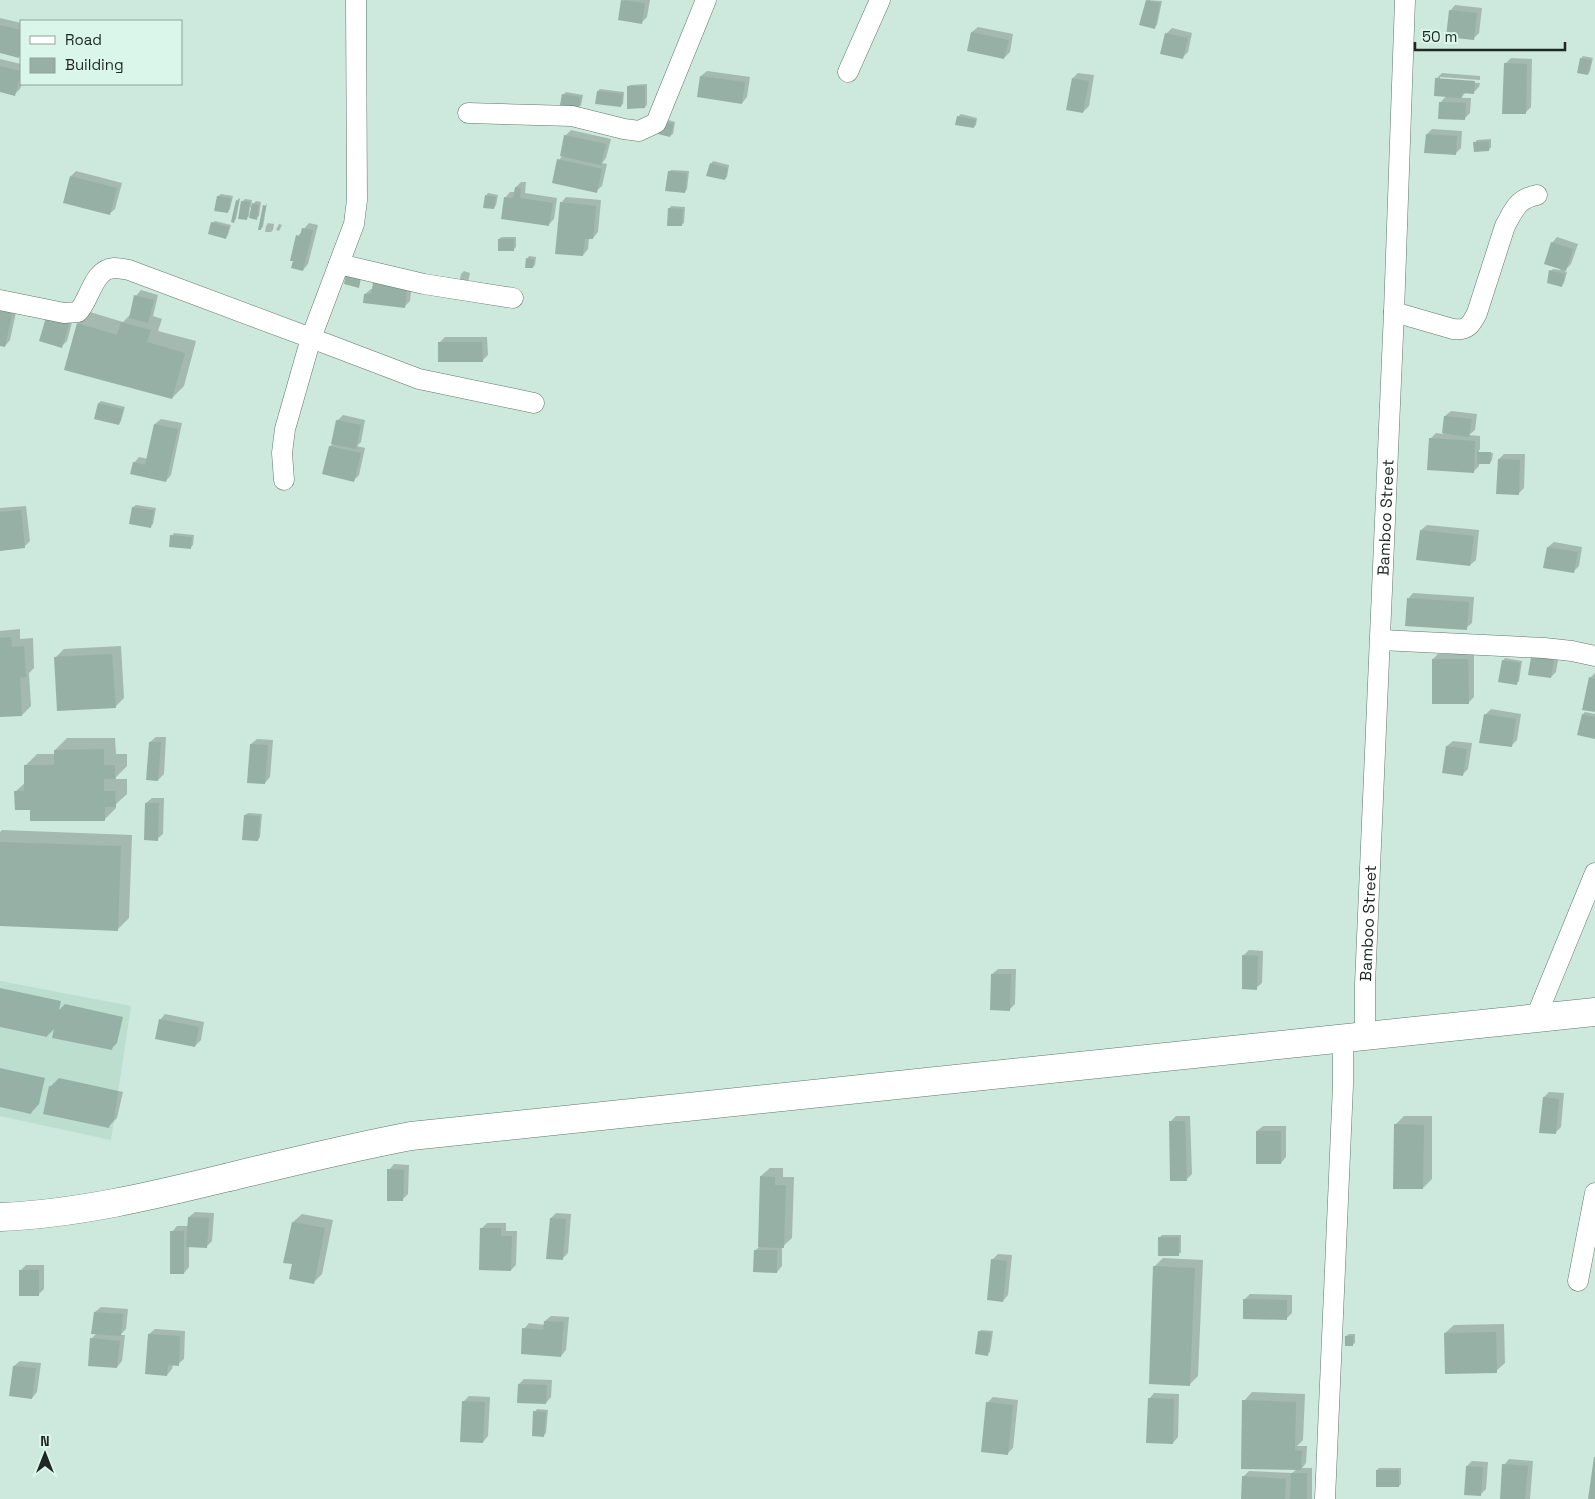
<svg xmlns="http://www.w3.org/2000/svg" width="1595" height="1499" font-family="'Space Grotesk',sans-serif">
<rect width="100%" height="100%" fill="#cde8dc"/>
<polygon fill="#bbdecf" points="0,981 131,1006 111,1140 0,1116"/>
<g fill="#0003">
<polygon points="623,0 650,0 647,17 642,22"/>
<polygon points="1147,0 1162,1 1157,25 1154,27"/>
<polygon points="1455,5 1482,8 1479,33 1474,38 1450,11"/>
<polygon points="0,18 21,23 21,54 19,57 0,52"/>
<polygon points="978,27 1013,34 1010,52 1004,58 969,50 972,32"/>
<polygon points="1172,28 1192,33 1188,52 1183,57 1166,34"/>
<polygon points="1583,56 1593,58 1590,71 1588,74 1581,59"/>
<polygon points="1511,58 1532,59 1531,107 1525,113 1505,64"/>
<polygon points="0,59 21,64 22,84 20,89 15,94 0,91"/>
<polygon points="707,71 750,77 747,97 742,103 701,76"/>
<polygon points="1078,73 1094,75 1089,106 1083,112 1073,78"/>
<polygon points="1442,73 1480,76 1480,80 1440,77 1440,80 1480,83 1479,87 1474,92 1466,92 1461,98 1471,98 1470,113 1464,119 1440,103 1446,96 1436,79"/>
<polygon points="647,84 647,105 645,107 628,87 630,85"/>
<polygon points="600,89 624,92 623,104 620,106 598,91"/>
<polygon points="566,92 583,95 581,105 579,107 563,95"/>
<polygon points="961,114 977,118 976,125 973,127 958,117"/>
<polygon points="665,119 675,122 673,134 670,136"/>
<polygon points="1432,129 1462,131 1461,148 1455,154 1427,134"/>
<polygon points="571,130 611,139 606,158 602,163 607,164 602,186 596,191 559,160 563,155 565,136"/>
<polygon points="1491,139 1491,147 1489,150 1475,143 1477,140"/>
<polygon points="713,161 729,165 727,177 724,179 711,164"/>
<polygon points="671,170 689,171 687,189 685,192 669,172"/>
<polygon points="76,171 122,183 115,209 109,214 71,176"/>
<polygon points="521,182 526,182 525,193 557,198 554,219 549,224 505,198 510,192 515,192 516,187"/>
<polygon points="488,193 498,195 496,205 494,208 486,196"/>
<polygon points="221,194 233,196 230,209 228,212 218,196"/>
<polygon points="566,197 601,200 598,232 593,238 589,238 588,249 583,255 561,203"/>
<polygon points="239,198 240,199 236,219 234,222 237,201"/>
<polygon points="245,199 252,200 251,207 256,201 261,202 259,216 256,218 253,208 250,207 249,216 246,219 243,201"/>
<polygon points="267,203 263,227 260,229 265,206"/>
<polygon points="671,206 685,207 684,223 681,225 669,209"/>
<polygon points="215,221 231,225 228,235 226,237 212,223"/>
<polygon points="268,223 274,224 273,230 271,232 265,232 266,226"/>
<polygon points="309,223 318,225 308,264 303,270 298,236"/>
<polygon points="279,224 282,225 279,231 276,230"/>
<polygon points="502,237 516,237 516,247 513,250 499,239"/>
<polygon points="1557,237 1578,244 1571,264 1564,271 1567,272 1564,283 1562,285 1551,271 1553,269 1560,270 1561,268 1552,243"/>
<polygon points="529,256 536,257 535,265 533,267 527,259"/>
<polygon points="464,271 470,273 468,282 459,283 461,274"/>
<polygon points="379,278 412,282 410,301 404,307 365,294 371,289 373,289 374,284"/>
<polygon points="141,290 158,295 153,316 162,319 158,331 196,341 184,386 172,398 78,324 90,312 123,322 131,314 136,296"/>
<polygon points="0,300 18,303 10,340 5,346 0,345"/>
<polygon points="74,315 67,341 62,346 41,341"/>
<polygon points="445,337 487,337 488,355 482,361 439,343"/>
<polygon points="101,401 125,407 121,421 119,424 99,403"/>
<polygon points="1451,411 1477,414 1475,430 1469,435 1480,436 1480,450 1493,450 1479,450 1479,453 1493,453 1492,460 1490,463 1479,463 1479,466 1473,472 1430,439 1436,433 1443,434 1445,416"/>
<polygon points="343,415 365,420 361,442 357,446 365,448 359,475 353,481 330,446 333,444 337,421"/>
<polygon points="161,419 182,423 171,475 166,481 134,463 139,457 148,459 155,424"/>
<polygon points="1504,454 1525,454 1524,488 1518,494 1499,459"/>
<polygon points="136,505 156,508 153,524 151,526 131,523 133,507"/>
<polygon points="26,506 30,541 24,547 0,549 0,508"/>
<polygon points="1427,525 1479,530 1476,560 1470,565 1421,530"/>
<polygon points="174,533 194,535 193,545 190,548 172,536"/>
<polygon points="1554,542 1582,547 1579,566 1573,572 1548,547"/>
<polygon points="1413,593 1474,597 1472,623 1466,628 1408,599"/>
<polygon points="20,629 20,639 33,638 34,668 29,673 31,706 22,715 0,716 0,631"/>
<polygon points="121,646 124,698 115,707 55,658 64,649"/>
<polygon points="1538,646 1560,649 1556,672 1551,677"/>
<polygon points="1438,654 1474,654 1474,697 1468,703 1433,659"/>
<polygon points="1505,658 1522,661 1519,681 1516,684 1503,661"/>
<polygon points="1595,673 1595,711 1590,678"/>
<polygon points="1491,709 1521,714 1517,740 1511,746 1485,715"/>
<polygon points="1585,712 1595,714 1595,738 1578,734 1583,714"/>
<polygon points="156,737 166,737 164,774 158,780 150,742"/>
<polygon points="67,738 115,738 116,754 127,754 127,766 116,777 116,779 127,779 127,794 116,804 116,808 105,819 31,809 16,791 26,782 25,766 37,754 56,754 55,750"/>
<polygon points="257,739 273,740 270,777 265,783 251,744"/>
<polygon points="1453,741 1472,743 1468,769 1462,775 1447,746"/>
<polygon points="152,798 164,798 163,834 157,839 146,803"/>
<polygon points="248,813 262,814 260,837 258,840 245,815"/>
<polygon points="2,830 132,835 129,918 117,930 0,925 0,832"/>
<polygon points="1249,950 1263,951 1262,983 1256,988 1243,956"/>
<polygon points="998,969 1016,969 1015,1004 1010,1009 992,974"/>
<polygon points="0,988 61,1001 59,1010 65,1004 123,1017 117,1043 111,1049 56,1027 47,1036 0,1026"/>
<polygon points="165,1014 204,1022 201,1040 195,1046 160,1020"/>
<polygon points="0,1068 45,1078 39,1104 31,1113 0,1106"/>
<polygon points="59,1078 123,1092 117,1118 108,1127 50,1087"/>
<polygon points="1549,1092 1564,1093 1561,1127 1555,1133 1544,1097"/>
<polygon points="1176,1116 1190,1116 1192,1174 1187,1179 1170,1122"/>
<polygon points="1404,1116 1432,1116 1432,1179 1423,1188 1395,1125"/>
<polygon points="1263,1126 1286,1126 1286,1157 1281,1163 1257,1131"/>
<polygon points="394,1164 409,1165 408,1194 402,1200 389,1170"/>
<polygon points="770,1168 783,1168 783,1177 794,1177 792,1238 782,1247 782,1266 777,1272 755,1251 759,1247 761,1176"/>
<polygon points="195,1212 214,1213 212,1241 207,1246 189,1246 189,1267 184,1273 172,1232 177,1226 189,1226 189,1217"/>
<polygon points="556,1213 571,1214 568,1253 562,1259 551,1218"/>
<polygon points="302,1214 333,1220 322,1274 313,1283 293,1263 285,1262 293,1222"/>
<polygon points="487,1223 506,1223 506,1231 517,1231 516,1265 511,1270 482,1228"/>
<polygon points="1162,1235 1181,1235 1181,1252 1178,1255 1159,1238"/>
<polygon points="998,1254 1012,1255 1008,1295 1003,1301 992,1260"/>
<polygon points="1163,1258 1203,1260 1198,1376 1190,1384 1155,1266"/>
<polygon points="26,1265 44,1265 44,1289 38,1295 20,1271"/>
<polygon points="1250,1294 1292,1295 1292,1313 1286,1319 1244,1300"/>
<polygon points="101,1307 128,1309 126,1329 120,1335 125,1335 122,1361 117,1367 91,1339 97,1333 95,1312"/>
<polygon points="551,1316 569,1317 566,1350 561,1356 524,1329 529,1323 545,1325 545,1321"/>
<polygon points="1504,1324 1505,1363 1496,1371 1445,1333 1454,1325"/>
<polygon points="155,1329 185,1331 184,1359 178,1364 173,1364 172,1369 167,1375 149,1334"/>
<polygon points="981,1330 993,1331 990,1352 987,1354 979,1332"/>
<polygon points="1349,1334 1355,1334 1355,1343 1352,1345 1346,1336"/>
<polygon points="20,1361 41,1363 37,1392 32,1398 14,1366"/>
<polygon points="524,1379 552,1380 551,1397 546,1403 519,1384"/>
<polygon points="1252,1392 1305,1394 1303,1440 1297,1446 1307,1446 1306,1463 1302,1468 1312,1468 1312,1499 1242,1499 1243,1477 1249,1471 1292,1473 1297,1469 1244,1401"/>
<polygon points="1154,1393 1179,1394 1178,1437 1173,1443 1149,1399"/>
<polygon points="469,1396 490,1397 488,1436 483,1442 463,1402"/>
<polygon points="993,1397 1018,1400 1013,1448 1007,1454 987,1403"/>
<polygon points="537,1409 548,1410 546,1433 544,1435 535,1412"/>
<polygon points="1509,1459 1533,1461 1530,1499 1501,1499 1504,1465"/>
<polygon points="1472,1461 1488,1462 1486,1489 1481,1494 1467,1466"/>
<polygon points="1379,1468 1401,1468 1401,1484 1399,1486 1377,1470"/>
</g>
<g fill="#97b0a6">
<polygon points="621,0 645,3 642,24 618,20"/>
<polygon points="1146,0 1160,3 1155,29 1139,25"/>
<polygon points="1449,10 1477,13 1474,40 1446,37"/>
<polygon points="0,25 21,30 21,50 19,58 0,53"/>
<polygon points="971,32 1009,40 1004,59 967,51"/>
<polygon points="1165,33 1188,38 1183,59 1160,54"/>
<polygon points="1580,58 1591,60 1588,75 1577,73"/>
<polygon points="1504,63 1527,64 1526,114 1502,114"/>
<polygon points="0,66 21,71 15,96 0,92"/>
<polygon points="700,76 745,82 742,104 697,97"/>
<polygon points="1072,78 1089,81 1083,113 1066,110"/>
<polygon points="1435,78 1475,81 1474,94 1462,93 1462,98 1434,96"/>
<polygon points="627,86 645,86 645,108 627,109"/>
<polygon points="597,91 623,94 621,107 595,104"/>
<polygon points="562,94 581,97 579,108 560,105"/>
<polygon points="1439,102 1466,103 1465,120 1438,119"/>
<polygon points="957,116 976,120 974,128 955,125"/>
<polygon points="661,121 674,124 670,137 658,134"/>
<polygon points="1426,134 1457,136 1456,155 1424,153"/>
<polygon points="564,135 606,144 601,165 560,156"/>
<polygon points="1489,141 1489,151 1474,152 1473,142"/>
<polygon points="557,159 602,169 597,193 552,183"/>
<polygon points="710,163 728,168 725,180 706,176"/>
<polygon points="668,171 687,173 685,193 665,191"/>
<polygon points="70,176 117,188 110,215 63,203"/>
<polygon points="515,187 521,188 520,198 553,203 549,226 501,219 504,197 513,198"/>
<polygon points="485,195 496,197 494,209 483,208"/>
<polygon points="217,196 231,198 228,213 214,211"/>
<polygon points="236,200 239,201 234,223 231,222"/>
<polygon points="241,201 250,202 247,220 238,219"/>
<polygon points="560,202 596,206 593,239 585,239 583,256 555,254"/>
<polygon points="252,203 259,205 257,220 249,218"/>
<polygon points="263,205 266,206 261,230 258,230"/>
<polygon points="668,208 683,209 682,226 667,226"/>
<polygon points="211,222 229,227 226,239 208,234"/>
<polygon points="302,228 313,230 303,271 291,268 293,261 290,261 296,235 300,236"/>
<rect x="498" y="239" width="16" height="12"/>
<polygon points="1551,242 1573,249 1566,271 1544,264"/>
<polygon points="526,258 534,259 533,268 525,268"/>
<polygon points="1549,270 1565,274 1562,287 1547,283"/>
<polygon points="346,274 361,278 359,288 344,284"/>
<polygon points="373,283 407,287 405,308 363,303 364,294 371,294"/>
<polygon points="134,295 154,300 148,323 129,318"/>
<polygon points="0,306 13,309 5,347 0,346"/>
<polygon points="47,314 70,321 62,348 39,341"/>
<polygon points="121,322 151,330 147,342 185,353 172,399 64,370 77,323 117,335"/>
<polygon points="438,342 482,342 483,362 438,362"/>
<polygon points="98,403 123,409 119,425 94,419"/>
<polygon points="1444,416 1472,419 1469,437 1442,433"/>
<polygon points="336,420 361,425 356,449 331,444"/>
<polygon points="154,424 178,429 166,482 130,474 133,462 145,465"/>
<polygon points="1429,438 1475,441 1474,473 1427,470"/>
<polygon points="329,446 361,453 354,482 322,474"/>
<polygon points="1477,452 1491,452 1490,464 1477,464"/>
<polygon points="1498,459 1520,460 1519,495 1496,494"/>
<polygon points="132,507 154,510 151,528 129,524"/>
<polygon points="21,510 25,548 0,551 0,512"/>
<polygon points="1420,530 1474,536 1470,566 1416,560"/>
<polygon points="170,535 192,537 191,549 169,547"/>
<polygon points="1547,547 1578,552 1574,573 1543,568"/>
<polygon points="1407,598 1469,602 1467,630 1405,626"/>
<polygon points="11,637 12,647 24,646 26,677 20,678 22,716 0,717 0,638"/>
<polygon points="1532,651 1555,654 1551,678 1528,675"/>
<polygon points="112,654 116,708 57,711 54,657"/>
<polygon points="1432,659 1468,659 1469,704 1432,704"/>
<polygon points="1502,660 1520,663 1517,685 1498,682"/>
<polygon points="1589,677 1595,679 1595,712 1582,710"/>
<polygon points="1484,714 1516,719 1512,747 1479,743"/>
<polygon points="1582,714 1595,717 1595,739 1577,735"/>
<polygon points="149,742 161,742 158,781 146,780"/>
<polygon points="250,744 268,745 265,784 247,783"/>
<polygon points="1446,746 1467,749 1463,776 1442,773"/>
<polygon points="104,749 104,765 115,765 115,779 104,779 104,791 115,791 116,807 105,807 105,821 30,821 30,810 15,810 14,791 24,791 24,765 54,765 54,750"/>
<polygon points="145,803 159,803 158,841 144,840"/>
<polygon points="244,815 260,816 258,841 242,840"/>
<polygon points="0,842 121,846 118,931 0,926"/>
<polygon points="1242,955 1258,956 1257,990 1242,989"/>
<polygon points="991,974 1011,974 1010,1011 990,1010"/>
<polygon points="0,998 53,1010 47,1037 0,1027"/>
<polygon points="58,1009 118,1022 112,1050 52,1038"/>
<polygon points="159,1019 199,1027 195,1047 155,1039"/>
<polygon points="0,1078 37,1086 31,1114 0,1107"/>
<polygon points="49,1086 115,1100 109,1128 43,1114"/>
<polygon points="1543,1097 1559,1099 1556,1134 1539,1133"/>
<polygon points="1169,1121 1185,1121 1187,1181 1170,1181"/>
<polygon points="1394,1124 1424,1125 1423,1189 1393,1189"/>
<rect x="1256" y="1131" width="25" height="33"/>
<polygon points="387,1169 404,1170 403,1201 387,1201"/>
<polygon points="760,1176 775,1177 775,1185 786,1185 784,1248 758,1247"/>
<polygon points="188,1217 209,1218 207,1248 186,1247"/>
<polygon points="550,1218 566,1219 563,1260 546,1259"/>
<polygon points="292,1222 325,1228 314,1284 289,1279 292,1264 283,1263"/>
<polygon points="480,1228 501,1228 501,1236 512,1236 511,1271 479,1270"/>
<rect x="170" y="1231" width="14" height="43"/>
<rect x="1158" y="1237" width="21" height="19"/>
<polygon points="754,1250 777,1250 777,1273 753,1272"/>
<polygon points="991,1259 1007,1261 1003,1302 987,1300"/>
<polygon points="1153,1266 1195,1268 1190,1386 1149,1384"/>
<rect x="19" y="1270" width="20" height="26"/>
<polygon points="1243,1299 1287,1300 1287,1320 1243,1319"/>
<polygon points="94,1312 123,1314 121,1336 91,1334"/>
<polygon points="544,1321 564,1322 561,1357 521,1354 522,1328 543,1330"/>
<polygon points="978,1331 991,1333 988,1356 975,1354"/>
<polygon points="1496,1332 1497,1373 1445,1374 1444,1333"/>
<polygon points="148,1334 180,1336 179,1366 168,1365 167,1376 145,1374"/>
<rect x="1345" y="1336" width="8" height="10"/>
<polygon points="90,1338 120,1341 117,1368 88,1366"/>
<polygon points="13,1366 36,1368 32,1399 9,1396"/>
<polygon points="518,1384 547,1385 546,1404 517,1403"/>
<polygon points="1148,1398 1174,1399 1173,1444 1146,1443"/>
<polygon points="1242,1400 1296,1402 1295,1450 1302,1451 1301,1470 1241,1469"/>
<polygon points="462,1401 485,1402 483,1443 460,1442"/>
<polygon points="986,1402 1013,1405 1008,1455 981,1452"/>
<polygon points="533,1411 546,1412 544,1437 532,1436"/>
<polygon points="1594,1457 1595,1457 1595,1499 1588,1499"/>
<polygon points="1502,1464 1528,1466 1525,1499 1500,1499"/>
<polygon points="1466,1466 1483,1467 1481,1496 1464,1495"/>
<rect x="1376" y="1470" width="23" height="17"/>
<polygon points="1291,1473 1307,1473 1307,1499 1290,1499"/>
<polygon points="1242,1476 1286,1479 1285,1499 1241,1499"/>
</g>
<g fill="none" stroke-linecap="round" stroke-linejoin="round">
<defs>
<g id="minor">
<polyline points="848,72 880,0"/>
<polyline points="468,113 572,116 624,129 639,131 656,123 706,0"/>
<polyline points="339,264 424,284 513,298"/>
<path d="M0,300l64,13 14,-1c12,-12 15,-43 36,-44 5,0 10,1 15,2l182,68 43,-114 3,-24 -1,-200"/>
<path d="M1394,312l59,17c14,2 18,-4 24,-16l28,-87c9,-16 12,-27 32,-31"/>
<polyline points="284,480 282,453 285,429 311,338 419,379 534,403"/>
<polyline points="1381,640 1544,648 1572,651 1595,656"/>
<polyline points="1536,1017 1595,873"/>
<path id="s1" d="M1365,1035v-51l29,-672 11,-312"/>
<polyline points="1578,1281 1595,1193"/>
<polyline points="1325,1499 1343,1085 1343,1037"/>
</g>
<path id="highway" d="M0,1217c76,-3 151,-21 225,-39 62,-15 123,-30 186,-42l1184,-124"/>
</defs>
<use href="#minor" stroke="#60786e" stroke-width="21"/>
<use href="#highway" stroke="#60786e" stroke-width="29"/>
<use href="#minor" stroke="#fff" stroke-width="20"/>
<use href="#highway" stroke="#fff" stroke-width="28"/>
</g>
<g text-anchor="middle" dominant-baseline="central" stroke-width="4" stroke-linejoin="round" paint-order="stroke">
<g font-size="16" fill="#1d2723" stroke="#daf5ea">
<text stroke="none"><textPath href="#s1" startOffset="518">Bamboo Street</textPath></text>
<text stroke="none"><textPath href="#s1" startOffset="112">Bamboo Street</textPath></text>
</g>
</g>
<rect x="20" y="20" width="162" height="65" fill="#daf5ea" stroke="#8ea39a"/>
<rect x="30" y="36" width="25" height="8" fill="#ffffff" stroke="#8ea39a"/>
<text x="65" y="45" font-size="15" fill="#1d2723">Road</text>
<rect x="30" y="58" width="25" height="15" fill="#97b0a6" stroke="#8ea39a"/>
<text x="65" y="70" font-size="15" fill="#1d2723">Building</text>
<g transform="translate(45 1454)" stroke="#daf5ea" stroke-width="4" paint-order="stroke">
<path d="M0-4L9 19L0 12L-9 19Z" fill="#1d2723"/>
<text y="-8" font-size="14" font-weight="bold" text-anchor="middle" fill="#1d2723">N</text>
</g>
<path d="M1415 42v8h150v-8" fill="none" stroke="#1d2723" stroke-width="2.5"/>
<text x="1422" y="42" font-size="15" fill="#1d2723" stroke="#daf5ea" stroke-width="4" paint-order="stroke">50 m</text>
</svg>
